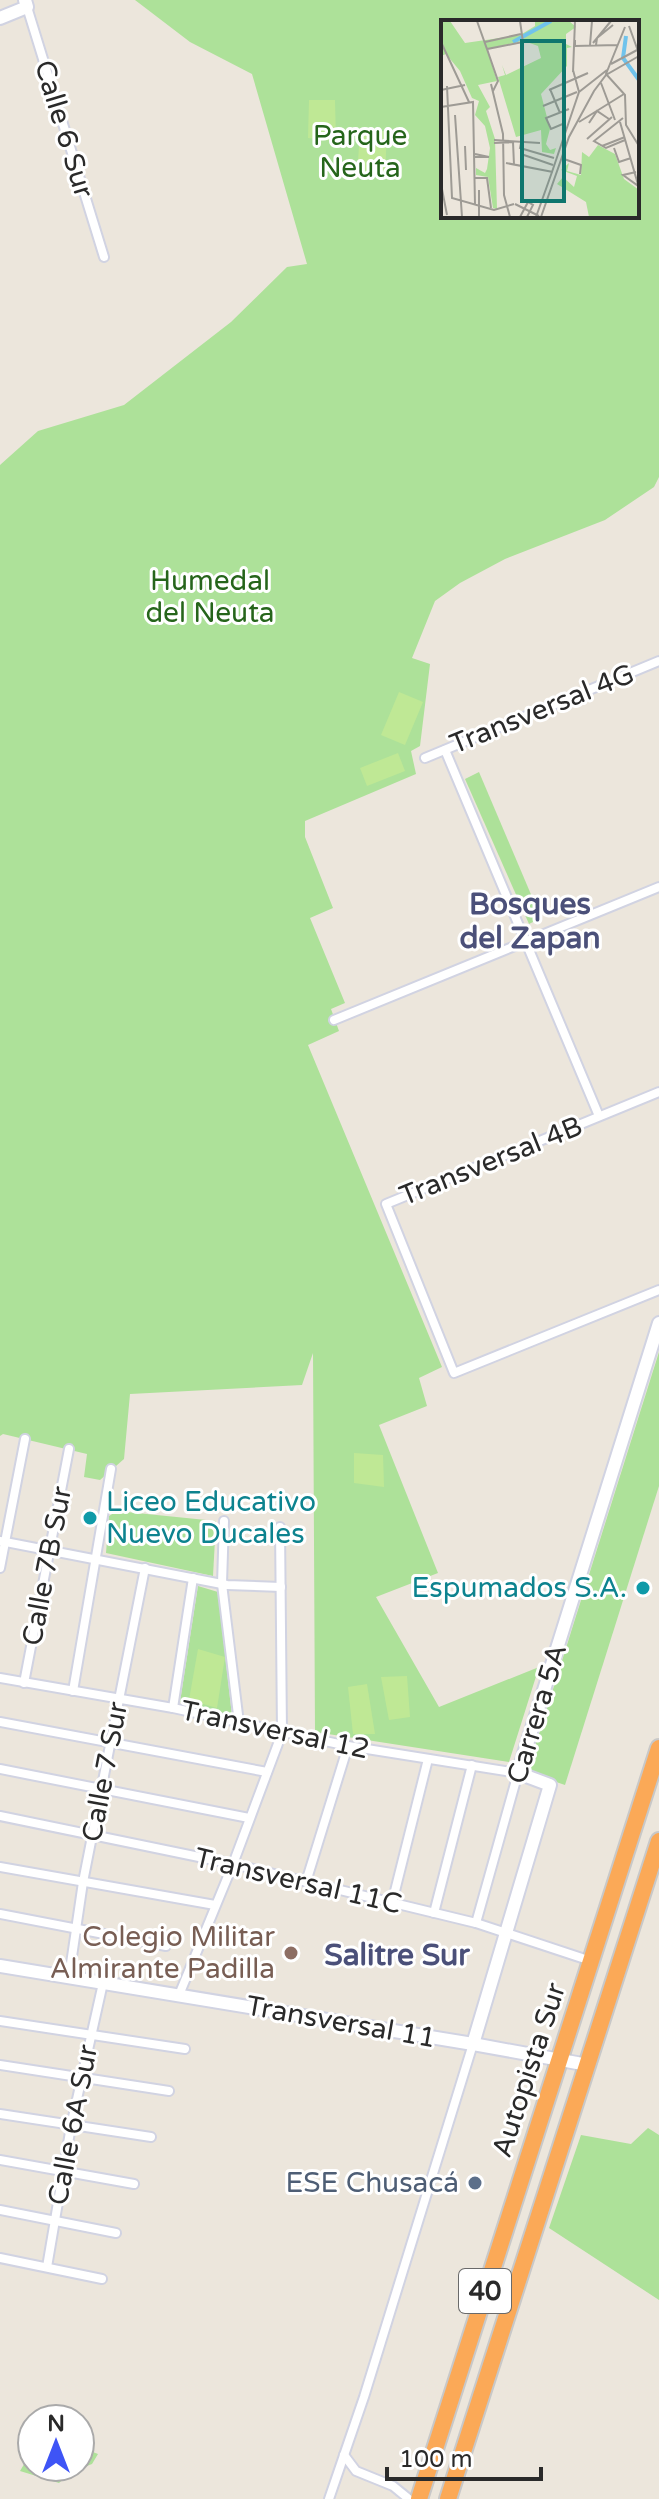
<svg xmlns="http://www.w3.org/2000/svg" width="659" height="2499" font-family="'Varela Round',sans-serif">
<rect width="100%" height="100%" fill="#ece6dc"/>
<g fill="#ade199" fill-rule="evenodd">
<path d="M135,0h524v477l-5,10 -49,33 -100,39 -45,24 -25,18 -23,57 18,6 -10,82 -9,5 5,23 -111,47v16l28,71 -23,10 35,85 -14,6 8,22 -31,14 134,322 -23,11 8,28 -48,19 59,148 -62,24 63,110 100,-40 -30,95 -194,-30 -2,-379 -11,32 -172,9 -6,65 -24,21 -16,-3 3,-23 -84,-20 -3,2v-971l38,-34 86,-26 107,-83 56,-55 20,-3 -55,-190 -62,-32zM443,22h194v194h-194z"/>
<polygon points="479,772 541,918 529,924 465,779"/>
<polygon points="659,1352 659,1486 565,1785 527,1772"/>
<polygon points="117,1511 216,1521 213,1576 106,1553 109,1516"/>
<polygon points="198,1586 218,1592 232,1716 180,1702"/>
<polygon points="648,2128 659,2135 659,2300 549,2228 581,2135 631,2144"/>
<polygon points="80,2447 98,2454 92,2464 71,2472 59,2483 20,2471 32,2451 32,2467 80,2467"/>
</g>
<g fill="#bfe895">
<polygon points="309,100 335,100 336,141 308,138"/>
<polygon points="387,131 385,176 357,176 360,132"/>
<polygon points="399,692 423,702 405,745 381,735"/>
<polygon points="398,753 405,771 367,786 360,768"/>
<polygon points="354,1453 383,1455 384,1487 354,1483"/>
<polygon points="198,1649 225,1657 217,1708 189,1700"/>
<polygon points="407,1676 410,1717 389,1720 381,1677"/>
<polygon points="367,1684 375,1734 353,1734 348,1687"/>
</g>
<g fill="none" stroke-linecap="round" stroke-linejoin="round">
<defs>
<g id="street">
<polyline points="27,7 104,257"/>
<polyline points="445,750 599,1116"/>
<polyline points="425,758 659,661"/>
<polyline points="334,1020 659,887"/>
<polyline points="659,1092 386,1204 454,1373 659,1290"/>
<polyline points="224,1521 222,1584 239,1723"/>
<polyline points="0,1541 227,1585 281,1587"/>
<polyline points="0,1568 25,1439"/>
<polyline points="0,1678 173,1708 348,1746 518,1773 476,1923"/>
<polyline points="24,1683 69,1449"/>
<polyline points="73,1691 111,1469"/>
<polyline points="173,1708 193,1578"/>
<polyline points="0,1722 267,1772"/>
<polyline points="0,1769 249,1818"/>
<polyline points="0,1816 233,1864 476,1923 591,1961"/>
<polyline points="0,1867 215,1905"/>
<polyline points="306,1882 348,1746"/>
<polyline points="392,1903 428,1759"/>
<polyline points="434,1913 472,1765"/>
<polyline points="0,1914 166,1946"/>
<polyline points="69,1977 83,1882 145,1568"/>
<polyline points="179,1995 233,1864 282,1733 280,1527"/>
<polyline points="0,2021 185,2049"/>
<polyline points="0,2065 169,2091"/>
<polyline points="0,2114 151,2137"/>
<polyline points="0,2160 134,2184"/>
<polyline points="0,2210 116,2233"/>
<polyline points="0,2258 102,2279"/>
<polyline points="47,2267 71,2126 103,1983"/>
<polyline points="344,2455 356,2471 393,2486 409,2499"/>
<polyline points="329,2499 364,2397 473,2044"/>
</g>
<g id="secondary">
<polyline points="0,18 27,7 25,0"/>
<polyline points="0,1966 473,2044 588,2065"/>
<polyline points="473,2044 550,1785 518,1773 659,1323"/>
</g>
<g id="highway">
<polyline points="419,2499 659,1748"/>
<polyline points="448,2499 659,1841"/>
</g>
</defs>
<use href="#street" stroke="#d1d3e2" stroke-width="12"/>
<use href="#secondary" stroke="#d1d3e2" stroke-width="16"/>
<use href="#highway" stroke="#c8c8c8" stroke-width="20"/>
<use href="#street" stroke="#fff" stroke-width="8"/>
<use href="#secondary" stroke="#fff" stroke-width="12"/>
<use href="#highway" stroke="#fba957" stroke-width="16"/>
</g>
<g fill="#0f9aa8" stroke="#fff" stroke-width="3">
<circle cx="90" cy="1518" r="8"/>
<circle cx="643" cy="1588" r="8"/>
</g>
<circle fill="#8d6e63" stroke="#fff" stroke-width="3" cx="291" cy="1953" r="8"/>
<circle fill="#5c6f8a" stroke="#fff" stroke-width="3" cx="475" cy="2183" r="8"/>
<g text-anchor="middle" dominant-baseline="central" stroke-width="6" stroke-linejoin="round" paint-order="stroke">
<rect fill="#fff" stroke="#6a6a6a" stroke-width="2" x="459" y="2269" width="52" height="44" rx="6"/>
<g font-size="26" font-weight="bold" fill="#2a2a2a">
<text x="485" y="2291">40</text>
</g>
<g font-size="28" fill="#2a2a2a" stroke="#fff">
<text transform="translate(64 129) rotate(73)">Calle 6 Sur</text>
<text transform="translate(542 709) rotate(-22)">Transversal 4G</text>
<text transform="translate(491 1161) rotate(-22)">Transversal 4B</text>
<text transform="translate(47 1566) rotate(-79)">Calle 7B Sur</text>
<text transform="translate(537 1714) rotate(-73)">Carrera 5A</text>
<text transform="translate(275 1730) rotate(12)">Transversal 12</text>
<text transform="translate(105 1772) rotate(-79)">Calle 7 Sur</text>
<text transform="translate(298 1881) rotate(13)">Transversal 11C</text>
<text transform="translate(341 2022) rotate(10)">Transversal 11</text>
<text transform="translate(529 2070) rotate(-72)">Autopista Sur</text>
<text transform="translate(73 2125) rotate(-79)">Calle 6A Sur</text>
</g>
<g font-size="28" fill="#26651b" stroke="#fff">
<text x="360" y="136">Parque<tspan x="360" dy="32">Neuta</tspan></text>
<text x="210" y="581">Humedal<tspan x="210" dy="32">del Neuta</tspan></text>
</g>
<g font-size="28" fill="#0d838f" stroke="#fff" text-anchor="start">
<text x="106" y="1502">Liceo Educativo<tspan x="106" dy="32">Nuevo Ducales</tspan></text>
<text x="627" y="1588" text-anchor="end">Espumados S.A.</text>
</g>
<g font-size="28" fill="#785e54" stroke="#fff" text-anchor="end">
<text x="275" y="1937">Colegio Militar<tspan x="275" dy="32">Almirante Padilla</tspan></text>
</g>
<g font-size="28" fill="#4e5e75" stroke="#fff" text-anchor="end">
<text x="459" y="2183">ESE Chusacá</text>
</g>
<g font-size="30" font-weight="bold" fill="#4b5079" stroke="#fff">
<text x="530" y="904">Bosques<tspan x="530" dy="34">del Zapan</tspan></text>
<text x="397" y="1955">Salitre Sur</text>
</g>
</g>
<g transform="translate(441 20)">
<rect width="198" height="198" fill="#ece6dc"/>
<path d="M0,1h9l15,22 56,-8 1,6 -35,8 10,32 -19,4 12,22 -4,4 9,28 2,70 -4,-1 -5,-31 -12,-2v-7l9,5 2,-4 3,-21 -5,-22 -10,-11 4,-14 -7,-3 -12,-27 -14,-17 -5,2zM94,1h34l7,6 -10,7v10l6,3 -5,1v18l-26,28 9,35 -4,15 4,6 6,-2 -2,6 -12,-2 -1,-22 -25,7 -18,-60 7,-2 -3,-10 4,10 35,-17 -3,-12 -14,-5 -2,-7 13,-8zM157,125l17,9 9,25 15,11v27h-50l-3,-15 -29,-18 6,-7 11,10 3,-11 -16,-6 8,-7 -2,8 14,4 1,-23 7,5z" fill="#ade199"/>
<path fill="none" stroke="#70c3ec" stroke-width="4" d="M185,16l-3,22 16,22M72,22l38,-21"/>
<path fill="none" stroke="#9e9b95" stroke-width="2" d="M36,1l10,28 36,-7 -3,-21M188,6l9,25M184,7l-19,47 19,21 1,30 13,21M134,20v6l43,-1M0,22l28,60M44,22l36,-8M152,23l18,-22M149,25l2,-24M155,25l1,-7 16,-13M46,29l11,32 -5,10M170,44l28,-15M132,52l2,-51M160,63l14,37M50,64l12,50 1,61 6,22M6,66l5,112 42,12 20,-6M109,69l10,24M0,70l24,-5M108,70l39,-17M138,72l28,-22M102,86l34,-14M0,87l32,-5 2,103M14,95l7,102M182,98l-29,23 12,7 19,-8M138,102l45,-28M179,102l19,66M124,103l-14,6 -5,-11 23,-9M148,103l8,-12 12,8M82,113l-3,15 34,10M146,119l25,-22M53,120l46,3M53,123l19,-1 1,23M24,126l1,24M161,126l23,-9M173,128l5,14 12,-4M80,134l32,11M34,137h14l-14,-3M123,139l17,6 -1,9M65,143l47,9M111,152l27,-80 -6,-22M195,152l-13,3 14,10 2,-8M34,158h12l4,30M0,164l6,31M74,184l24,12M38,197v-27M79,197l8,-15 5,3 -6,12M95,197l16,-45M100,197l28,-80 25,-46 12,-16 33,-19"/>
<path fill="#0f766e" fill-opacity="0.15" stroke="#0f766e" stroke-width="4" d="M81,21h42v160h-42z"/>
<rect width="198" height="198" fill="none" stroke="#2a2a2a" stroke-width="4"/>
</g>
<g transform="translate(56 2443)"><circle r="38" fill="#ffffff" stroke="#aaaaaa" stroke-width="2"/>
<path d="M0-6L14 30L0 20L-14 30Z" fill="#3e54f6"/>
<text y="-12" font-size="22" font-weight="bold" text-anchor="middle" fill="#2a2a2a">N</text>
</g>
<path d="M387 2467v12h154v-12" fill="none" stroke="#2a2a2a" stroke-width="4"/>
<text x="399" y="2467" font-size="24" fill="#2a2a2a" stroke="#ffffff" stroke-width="6" paint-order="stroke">100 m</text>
</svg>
